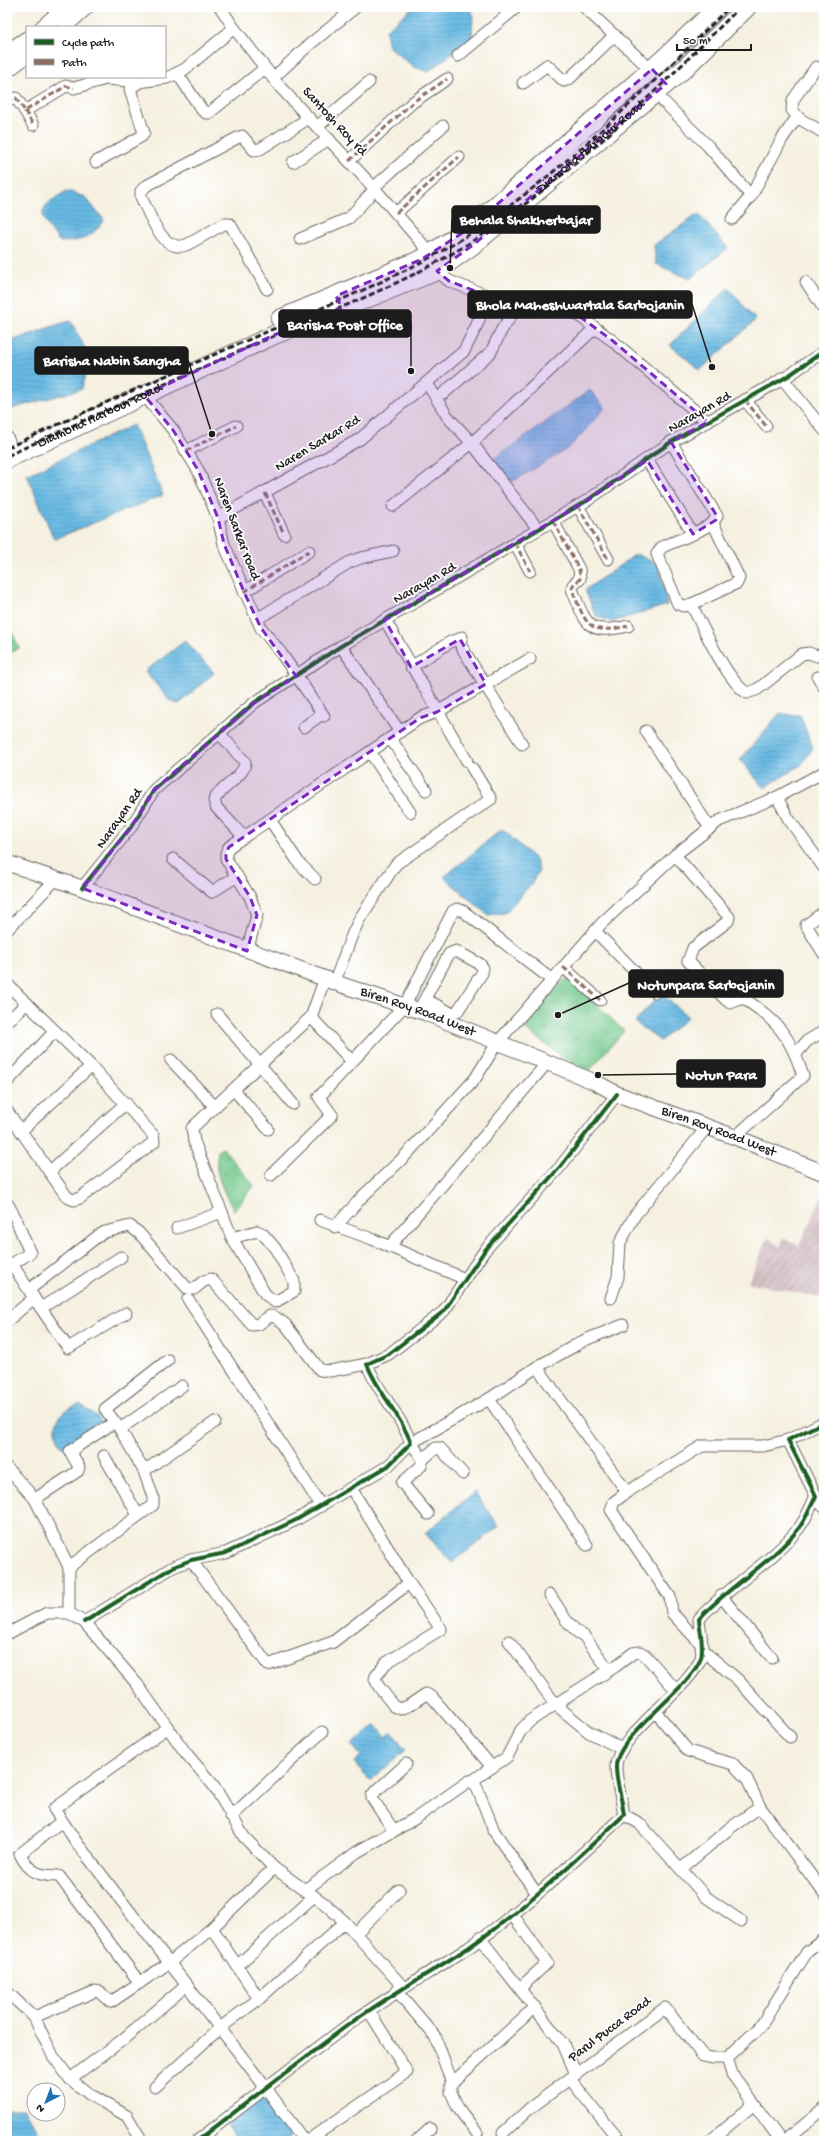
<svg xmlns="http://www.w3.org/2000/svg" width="831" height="2148" font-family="'Gochi Hand',sans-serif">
<defs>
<pattern id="industrial-furrows" width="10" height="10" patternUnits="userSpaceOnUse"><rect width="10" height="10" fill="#d2bec3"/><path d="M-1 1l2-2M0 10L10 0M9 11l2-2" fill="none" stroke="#b4a3a7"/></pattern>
<pattern id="park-crowns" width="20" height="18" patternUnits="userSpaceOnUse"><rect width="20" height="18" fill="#75c98d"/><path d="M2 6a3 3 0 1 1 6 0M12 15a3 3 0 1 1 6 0" fill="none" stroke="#65ac79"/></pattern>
<pattern id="water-rules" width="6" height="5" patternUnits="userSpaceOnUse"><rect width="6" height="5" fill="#68b9e3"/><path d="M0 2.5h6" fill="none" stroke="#5a9ec2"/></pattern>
</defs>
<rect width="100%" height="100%" fill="#fff"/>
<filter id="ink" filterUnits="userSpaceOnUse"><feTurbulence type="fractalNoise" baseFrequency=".025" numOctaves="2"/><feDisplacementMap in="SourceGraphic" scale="8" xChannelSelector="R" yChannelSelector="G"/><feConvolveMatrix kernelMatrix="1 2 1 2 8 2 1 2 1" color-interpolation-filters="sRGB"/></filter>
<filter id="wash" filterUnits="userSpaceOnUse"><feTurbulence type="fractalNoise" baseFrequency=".012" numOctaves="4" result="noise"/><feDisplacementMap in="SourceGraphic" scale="16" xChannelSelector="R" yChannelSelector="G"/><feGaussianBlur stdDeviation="0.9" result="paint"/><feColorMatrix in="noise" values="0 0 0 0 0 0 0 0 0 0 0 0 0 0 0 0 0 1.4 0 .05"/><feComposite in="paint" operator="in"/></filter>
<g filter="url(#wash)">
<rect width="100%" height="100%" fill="#f5f0e0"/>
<polygon fill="url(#industrial-furrows)" points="824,1192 824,1299 748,1282 768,1238 780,1247 783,1238 799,1246"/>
<g fill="url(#park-crowns)" stroke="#487254">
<polygon points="7,621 19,648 7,654"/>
<polygon points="568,977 624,1031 588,1072 578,1069 520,1025"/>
<path d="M223,1148l31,38 -20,25c-9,-17 -23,-41 -15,-61z"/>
</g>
<g fill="url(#water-rules)" stroke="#426a80">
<polygon points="413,7 466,7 473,13 472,38 428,72 414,67 389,47 386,30"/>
<path d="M67,191l18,6 19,23c-14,19 -21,21 -44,22 -22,-27 -26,-33 7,-51z"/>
<polygon points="698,214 728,248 690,279 656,264 654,245"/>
<polygon points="728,288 756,320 700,370 670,345"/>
<path d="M71,321l18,35 -7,33 -75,21v-68c22,-6 42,-16 64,-21z"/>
<polygon points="590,390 605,408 569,448 512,482 492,460"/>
<polygon points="133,425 163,495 54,539 27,475"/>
<polygon points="636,554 659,565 667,605 612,622 596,616 585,590"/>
<polygon points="185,641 214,673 179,704 170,701 145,671"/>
<polygon points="779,714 800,715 813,748 801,765 764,788 740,760"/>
<polygon points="502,829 535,859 539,870 532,883 505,913 488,915 444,877"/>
<polygon points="661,993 688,1017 660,1041 635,1022"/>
<path d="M80,1404l18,13 6,9 -41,22c-14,-21 -7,-36 17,-44z"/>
<polygon points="475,1492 499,1526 452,1563 425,1533"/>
<polygon points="376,1725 386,1737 392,1732 406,1750 370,1781 354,1762 361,1756 352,1745"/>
<polygon points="262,2098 292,2135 287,2141 237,2141 226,2123"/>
<polygon points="7,2109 24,2109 44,2141 7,2141"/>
</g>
</g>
<g filter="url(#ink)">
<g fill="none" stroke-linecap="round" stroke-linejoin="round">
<defs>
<g id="minor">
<polyline points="584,7 666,84"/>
<polyline points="458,56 517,7"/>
<polyline points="177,73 202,110 206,113 209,113 265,68"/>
<polyline points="273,78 310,44 356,7"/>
<polyline points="523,83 547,65 564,81 569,79 615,35"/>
<polyline points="655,93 708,146 751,196 732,219"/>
<polyline points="7,101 16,98 25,111 66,86 74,88 106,79 139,82 167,78 185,69 234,28"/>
<polyline points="25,111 33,125"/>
<polyline points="800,119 792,110 793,100 816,67"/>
<polyline points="317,127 369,82"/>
<polyline points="349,161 413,102 447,79"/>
<polyline points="96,162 142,136 144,133 130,89 139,82"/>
<polyline points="293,162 329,139"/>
<polyline points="373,188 443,126"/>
<polyline points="751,196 782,139 795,120 800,119 824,133"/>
<polyline points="396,213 459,157"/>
<polyline points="300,239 349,218 375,189"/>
<polyline points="806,282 824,309"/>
<path d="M267,289l-37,-65h-6c-12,6 -25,15 -38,21 -24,9 -37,-33 -45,-48v-6l5,-5 91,-48 5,-2 12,14 6,-1 49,-31"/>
<polyline points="488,296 540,303 575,313 613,341 708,422"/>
<polyline points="782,378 824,430"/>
<polyline points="427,383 447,416 472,443 538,529"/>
<polyline points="444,393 491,352 501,331 521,301"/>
<polyline points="144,395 173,430 198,470 218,518 224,544 261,628 281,653 324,716"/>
<polyline points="745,400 766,426"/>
<polyline points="7,437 10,444"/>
<polyline points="186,451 236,426"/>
<polyline points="647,460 693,534 662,547 657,554 678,604 683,606 690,605 737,583 739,578 713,523 717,516 671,442"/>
<polyline points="265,493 284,534"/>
<polyline points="393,506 472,443 595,328"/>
<polyline points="578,506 608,559"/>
<polyline points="218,518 360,439 464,351 476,327 488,296 449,281 437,271 431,254 375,189 280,87 234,28 220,7"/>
<path d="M553,521l26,48 1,10 -7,6 -1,4c14,34 14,47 56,37"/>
<polyline points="693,534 713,523"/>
<polyline points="515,543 530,571"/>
<polyline points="244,592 309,551"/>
<path d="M691,604c12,23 36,77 56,89l11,-4 44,-35 7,-1 8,3 7,-3"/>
<polyline points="257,619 350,562 361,558 393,551"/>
<polyline points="385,620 467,761"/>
<polyline points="462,637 460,639 461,646 522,744"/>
<polyline points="341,646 400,732"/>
<polyline points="411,667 452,641 460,639"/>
<polyline points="818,677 824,687"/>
<polyline points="304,727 322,714"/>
<polyline points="646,731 710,828"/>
<path d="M219,733l26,29c1,13 -24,25 -31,38l2,7 28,30"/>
<polyline points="390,738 426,790"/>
<polyline points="370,752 410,812"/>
<polyline points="777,797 788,818 824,868"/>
<polyline points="270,820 299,863 315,879"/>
<path d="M675,855l54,62 -1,4 -35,27 -5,13 37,38 5,4 13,-5c34,22 48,39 60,78l-68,61"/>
<polyline points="173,859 212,892 237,876"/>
<polyline points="82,888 131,827 154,790 254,703 341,646 588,500 671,442 788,376 824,351"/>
<polyline points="824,912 806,925 824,954"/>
<polyline points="7,930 56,879"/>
<polyline points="595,931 655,992"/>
<polyline points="247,951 257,915 250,897 226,859 226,853 229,847 420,718 437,712 530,659"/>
<polyline points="563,967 600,1000"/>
<polyline points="335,981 352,935 360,918 396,864 491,799 472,768"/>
<polyline points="7,984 91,1066 153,1135 154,1142 80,1198 74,1200 67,1197 7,1111"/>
<polyline points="419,1010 422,1004 449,954 456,951 480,964 483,968 482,973 457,1012 451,1013 425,999"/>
<polyline points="217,1014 293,1104"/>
<polyline points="311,1017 348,1057"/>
<polyline points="7,1022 27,1003"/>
<polyline points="796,1054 807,1041 824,1031"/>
<polyline points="171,1060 215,1107"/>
<polyline points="7,1082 55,1031"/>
<polyline points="234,1090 268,1129"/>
<polyline points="21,1131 91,1066"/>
<polyline points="49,1172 126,1103"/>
<polyline points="271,1175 332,1115 319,1097 405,1005 453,911 457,909 463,911 552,980"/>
<polyline points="7,1203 15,1217 30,1253 12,1264 34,1298 7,1321"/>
<polyline points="320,1220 372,1239 465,1279"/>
<polyline points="335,1227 363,1196 404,1157 475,1079 497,1043 602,923 675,855 719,821 777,797 824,772"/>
<polyline points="177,1228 222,1212"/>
<polyline points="232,1238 257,1231 263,1234 275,1248 294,1281 294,1291 275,1302 265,1294 232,1238 194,1141 192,1128 311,1017 325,978"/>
<polyline points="389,1247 547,1063"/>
<polyline points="30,1289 98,1236 105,1232 130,1226 139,1233 187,1288 194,1289 204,1281 211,1279 252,1325 259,1324 270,1316 275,1317 285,1324 320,1370 330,1371 367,1364"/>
<polyline points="34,1298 68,1348 126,1313"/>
<polyline points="611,1298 618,1277 620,1243 635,1215 707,1127"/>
<polyline points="188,1299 321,1506"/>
<polyline points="41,1308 121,1257"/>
<polyline points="168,1360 105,1409 120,1429 144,1471 215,1422"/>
<polyline points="537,1367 585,1340 623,1325"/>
<polyline points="489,1399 587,1545"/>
<polyline points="120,1429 182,1386"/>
<polyline points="104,1456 138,1515"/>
<polyline points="423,1459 421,1466 402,1483 428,1514"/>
<polyline points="7,1468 35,1499 69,1567 69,1613 47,1613 7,1634"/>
<polyline points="463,1474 440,1448 436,1448 423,1459 411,1443 489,1399 537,1367 627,1492 614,1502 611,1510 670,1597 672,1613 701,1644"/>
<polyline points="351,1488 409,1583"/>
<polyline points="627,1492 702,1446 763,1446 788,1440"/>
<polyline points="815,1498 824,1507"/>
<polyline points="35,1499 78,1471 79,1467 70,1451 115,1422"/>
<polyline points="191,1560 268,1665 333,1642 409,1583 441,1629 386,1663 376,1676 375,1679 379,1687 394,1706 401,1709 408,1706 426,1694 432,1697 492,1767"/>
<polyline points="69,1567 153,1505 153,1497 144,1471"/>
<polyline points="550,1595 566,1620 576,1631 584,1636 609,1670"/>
<polyline points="721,1596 772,1658"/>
<polyline points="69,1613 84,1622 137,1684 185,1752 214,1786 244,1837 274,1868"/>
<path d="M84,1622l89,-55 18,-7 35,-7 70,-33 92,-54 23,-23c-10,-28 -33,-50 -44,-79l22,-10 55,-43 41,-61 75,-83 57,-73"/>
<polyline points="509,1641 556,1705 589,1732 622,1749"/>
<polyline points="701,1649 738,1680 790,1737"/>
<polyline points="655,1711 688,1751 733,1764 747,1779 760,1807 824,1893"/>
<polyline points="167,1728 54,1809 77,1843 266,2088 304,2141"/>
<polyline points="472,1781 507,1757 521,1730 531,1720 616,1666 633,1653 640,1652 645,1655 676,1690"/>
<polyline points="624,1815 639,1823 706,1897 741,1921"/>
<polyline points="231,1817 322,1732"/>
<path d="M62,1821l-42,33c9,19 20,22 39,22l81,107"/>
<polyline points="394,1831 372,1798 372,1795 406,1764"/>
<polyline points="681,1869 730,1828 760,1807"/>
<polyline points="305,1890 357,1852 416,1818 469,1781 476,1785 494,1831 537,1894"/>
<polyline points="512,1914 547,1963 520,1988"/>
<polyline points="356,1933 399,1890"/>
<polyline points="480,1938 563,2044 576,2074"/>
<polyline points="238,1965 314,1896"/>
<polyline points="397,1991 435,2036 451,2080 451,2092 458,2108 477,2133"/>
<polyline points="7,1992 34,2017 53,2056 70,2079 89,2094 127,2116 142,2141"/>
<polyline points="259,1999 345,1922"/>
<polyline points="34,2017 96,1991 100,1992 111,2002 169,1963 212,1928"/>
<polyline points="727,2058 760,2027 807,1952 824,1939"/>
<polyline points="727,2058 732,2074 781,2141"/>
<polyline points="70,2079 121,2041 187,1985"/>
<polyline points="570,2079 620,2141"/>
<polyline points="451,2084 535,2007"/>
<polyline points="155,2087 220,2028 259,1999 212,1928 274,1868 325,1904 345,1922 403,1987"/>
<polyline points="503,2133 529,2109 665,2008 703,2056 712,2058 727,2058"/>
<path d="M197,2141c51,-39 100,-78 151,-116 39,-28 80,-51 120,-77 57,-39 106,-87 156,-133 -2,-16 -8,-33 -8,-48 -1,-30 74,-78 85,-109 3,-11 -1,-28 -2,-39 30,-34 72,-55 100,-91 7,-9 12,-22 17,-32l-28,-56 36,-18"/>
<polyline points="307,2141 407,2072 369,2011"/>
<polyline points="417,2141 430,2129"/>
<polyline points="710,2141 754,2104"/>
<polyline points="784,2141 824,2109"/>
</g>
<g id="secondary">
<polyline points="43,27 66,7"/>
<polyline points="64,27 86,7"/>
<polyline points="7,52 27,39"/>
<polyline points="7,70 27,55"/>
<path id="s1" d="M7,863l75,25 260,97 84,28 169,69 22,12 118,43 89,36"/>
</g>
<g id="trunk">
<polyline points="280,319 422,259 470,228 662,60 718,7"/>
<path id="s2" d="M7,459l267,-124 163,-64 36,-26 211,-176 63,-62"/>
</g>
</defs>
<use href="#minor" stroke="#686661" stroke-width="13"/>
<use href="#secondary" stroke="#686661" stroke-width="17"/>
<use href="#trunk" stroke="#686661" stroke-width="20"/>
<use href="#minor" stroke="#fff" stroke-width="11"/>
<use href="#secondary" stroke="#fff" stroke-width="15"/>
<use href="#trunk" stroke="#fff" stroke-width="18"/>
<g stroke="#1c1c1c" stroke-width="3" stroke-dasharray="6 3" stroke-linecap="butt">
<path d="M7,448c90,-42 180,-82 271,-121 63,-28 136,-56 193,-94 95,-63 178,-146 258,-226"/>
<path d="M7,456c88,-41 178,-81 267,-120 67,-29 139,-56 200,-96 96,-62 185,-152 266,-233"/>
</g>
<g stroke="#8d6e63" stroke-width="3" stroke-dasharray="6 3" stroke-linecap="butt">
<polyline points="7,101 16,98 25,111 66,86 74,88"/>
<polyline points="25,111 33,125"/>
<polyline points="349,161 413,102 447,79"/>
<polyline points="396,213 459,157"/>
<polyline points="745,400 766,426"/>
<polyline points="186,451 236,426"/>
<polyline points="265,493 284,534"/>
<polyline points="578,506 608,559"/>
<path d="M553,521l26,48 1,10 -7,6 -1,4c14,34 14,47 56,37"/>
<polyline points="515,543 530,571"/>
<polyline points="244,592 309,551"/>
<polyline points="563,967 600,1000"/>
</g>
<defs>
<g id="cycleway">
<polyline points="82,888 131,827 154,790 254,703 341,646 588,500 671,442 788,376 824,351"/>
<path d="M84,1622l89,-55 18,-7 35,-7 70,-33 92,-54 23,-23c-10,-28 -33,-50 -44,-79l22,-10 55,-43 41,-61 75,-83 57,-73"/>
<path d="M197,2141c51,-39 100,-78 151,-116 39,-28 80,-51 120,-77 57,-39 106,-87 156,-133 -2,-16 -8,-33 -8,-48 -1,-30 74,-78 85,-109 3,-11 -1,-28 -2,-39 30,-34 72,-55 100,-91 7,-9 12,-22 17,-32l-28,-56 36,-18"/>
</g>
</defs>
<use href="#cycleway" stroke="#fff" stroke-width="6"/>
<use href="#cycleway" stroke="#1b5e20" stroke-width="4"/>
</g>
</g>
<path fill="#7b2cbf" fill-opacity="0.2" stroke="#7b2cbf" stroke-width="3" stroke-dasharray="8 5" stroke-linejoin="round" d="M652,69l14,15 -193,161 -36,26 12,10 39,15 52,7 35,10 38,28 95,81 -37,20 46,74 -1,4 -23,14 -46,-74 -59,40 -203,120 26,47 49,-28 26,45 -49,28 -17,6 -191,129 -3,6v6l24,38 7,18 -10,36 -165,-63 49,-61 23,-37 100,-87 42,-27 -35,-48 -17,-36 -20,-48 -6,-26 -20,-48 -25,-40 -29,-35 130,-60 68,-27 -6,-12 86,-37 48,-31z"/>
<g text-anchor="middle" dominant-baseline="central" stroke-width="3.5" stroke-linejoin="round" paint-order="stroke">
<g font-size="14" fill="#1c1c1c" stroke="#fff">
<text transform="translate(334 122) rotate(47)">Santosh Roy rd</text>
<text stroke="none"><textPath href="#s2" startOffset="667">Diamond Harbour Road</textPath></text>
<text transform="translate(700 413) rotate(-30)">Narayan Rd</text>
<text stroke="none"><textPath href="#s2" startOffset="102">Diamond Harbour Road</textPath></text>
<text transform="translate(318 444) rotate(-31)">Naren Sarkar Rd</text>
<text transform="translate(236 529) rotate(69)">Naren Sarkar road</text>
<text transform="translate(425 584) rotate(-30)">Narayan Rd</text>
<text transform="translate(120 819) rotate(-55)">Narayan Rd</text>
<text stroke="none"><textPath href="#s1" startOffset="437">Biren Roy Road West</textPath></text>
<text stroke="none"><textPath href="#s1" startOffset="761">Biren Roy Road West</textPath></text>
<text transform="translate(610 2030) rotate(-37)">Parul Pucca Road</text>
</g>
</g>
<path fill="none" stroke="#1c1c1c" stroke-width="1.5" d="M450 268L452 219M712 367L692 304M411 371L411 323M212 434L188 360M558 1015L629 983M598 1075L677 1074"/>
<g fill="#1c1c1c" stroke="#fff" stroke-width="1.5">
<circle cx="450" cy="268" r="4"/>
<circle cx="712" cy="367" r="4"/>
<circle cx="411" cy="371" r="4"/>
<circle cx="212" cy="434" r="4"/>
<circle cx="558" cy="1015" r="4"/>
<circle cx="598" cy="1075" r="4"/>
</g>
<g fill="#1c1c1c" stroke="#1c1c1c" stroke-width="1.5">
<rect x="452" y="206" width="148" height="27" rx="4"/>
<rect x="468" y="291" width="224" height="27" rx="4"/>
<rect x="279" y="310" width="132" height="27" rx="4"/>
<rect x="35" y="347" width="153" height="27" rx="4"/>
<rect x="629" y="970" width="154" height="27" rx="4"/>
<rect x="677" y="1060" width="88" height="27" rx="4"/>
</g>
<g font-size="15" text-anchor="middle" font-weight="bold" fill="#fff">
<text x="526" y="224">Behala Shakherbajar</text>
<text x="580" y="309">Bhola Maheshwartala Sarbojanin</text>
<text x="345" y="329">Barisha Post Office</text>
<text x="112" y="365">Barisha Nabin Sangha</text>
<text x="706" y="989">Notunpara Sarbojanin</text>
<text x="721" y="1079">Notun Para</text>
</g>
<rect width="831" height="2148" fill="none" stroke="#fff" stroke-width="24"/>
<rect x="26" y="26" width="140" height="52" fill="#ffffff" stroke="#a4a4a4"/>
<rect x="34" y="39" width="20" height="6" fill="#1b5e20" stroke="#a4a4a4"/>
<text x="62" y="46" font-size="12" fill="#1c1c1c">Cycle path</text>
<rect x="34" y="59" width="20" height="6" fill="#8d6e63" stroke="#a4a4a4"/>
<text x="62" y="66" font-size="12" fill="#1c1c1c">Path</text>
<g transform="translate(46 2102) rotate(222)"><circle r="19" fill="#ffffff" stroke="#a4a4a4"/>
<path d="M0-3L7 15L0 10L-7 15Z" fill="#1f6fb2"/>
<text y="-6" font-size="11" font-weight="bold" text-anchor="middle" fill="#1c1c1c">N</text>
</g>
<path d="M677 44v6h74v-6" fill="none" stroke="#1c1c1c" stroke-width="2"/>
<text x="683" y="44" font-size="12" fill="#1c1c1c" stroke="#ffffff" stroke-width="3" paint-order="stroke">50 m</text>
</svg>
